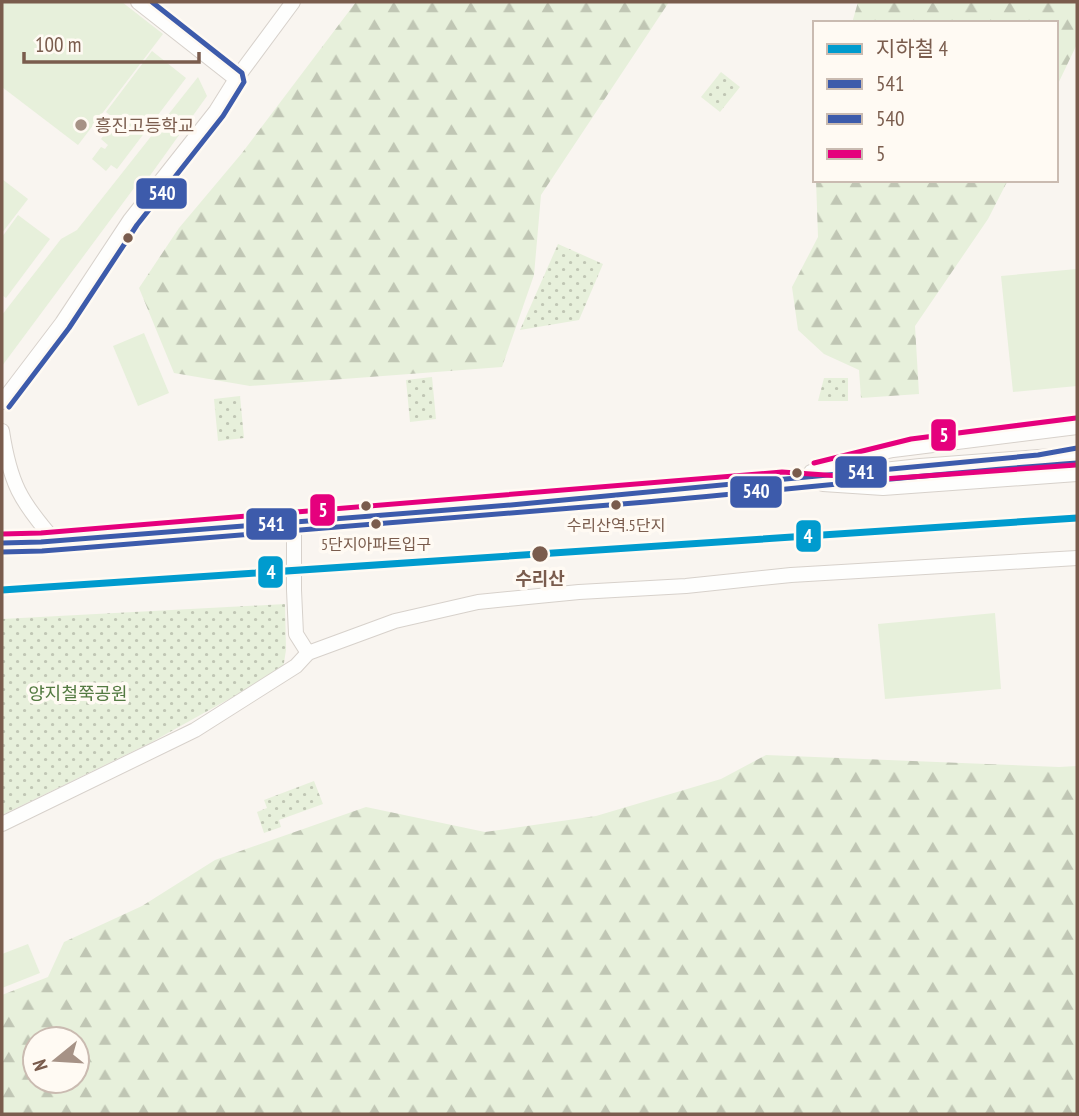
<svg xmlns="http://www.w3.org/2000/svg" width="1079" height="1116" font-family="'PT Sans Narrow','Noto Sans KR',sans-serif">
<defs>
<pattern id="forest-firs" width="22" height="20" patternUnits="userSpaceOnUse" patternTransform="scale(1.75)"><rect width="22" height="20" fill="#e7f0db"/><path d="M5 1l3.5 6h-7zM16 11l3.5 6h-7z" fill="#c0c6b4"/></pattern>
<pattern id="park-dots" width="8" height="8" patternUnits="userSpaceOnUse" patternTransform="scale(1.75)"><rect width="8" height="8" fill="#e7f0db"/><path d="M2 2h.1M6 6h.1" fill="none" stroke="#c0c6b4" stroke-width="1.8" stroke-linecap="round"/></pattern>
</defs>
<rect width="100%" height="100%" fill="#f9f5f0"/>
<g fill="#e7f0db">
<polygon points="2,2 122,2 163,34 78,145 2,87"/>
<polygon points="152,51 186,78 117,169 111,165 106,171 92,159 101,147 105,149 108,145 101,139 110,127 106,123 111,116 106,112"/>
<polygon points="198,77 207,96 149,177 137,184 2,366 2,315 61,239 77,230"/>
<polygon points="2,179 28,199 2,233"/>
<polygon points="18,215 50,239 6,298 2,295 2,237"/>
<polygon points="1077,269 1077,386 1013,392 1001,276"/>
<polygon points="144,333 169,393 138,406 113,346"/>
<polygon points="995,613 1001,689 885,699 878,624"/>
<polygon points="28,944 40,973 2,988 2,954"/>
</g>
<g fill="url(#forest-firs)" fill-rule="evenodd">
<polygon points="356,2 669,2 541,195 534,275 502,367 250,386 174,373 139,288 179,228 242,153"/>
<polygon points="858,2 1077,2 1077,44 1056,88 1056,23 852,23"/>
<polygon points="816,180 1008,180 988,219 915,326 919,394 861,398 859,370 824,354 798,330 792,287 818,237"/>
<path d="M766,755l293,12 18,-1v348h-1075v-119l46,-18 16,-35 78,-36 73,-46 151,-53 119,25 111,-16 125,-37zM77,1039v42h-42v-42z"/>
</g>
<g fill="url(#park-dots)">
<polygon points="721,72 740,87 720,112 701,97"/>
<polygon points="558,244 603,264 579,320 520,330"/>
<polygon points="432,377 436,419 410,422 406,380"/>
<polygon points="824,378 848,378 848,401 818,401"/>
<polygon points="240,396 244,438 218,441 214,399"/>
<polygon points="285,604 286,650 283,669 150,743 2,815 2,619"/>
<polygon points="314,781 323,804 279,820 281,827 264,833 257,812 267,808 264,800"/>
</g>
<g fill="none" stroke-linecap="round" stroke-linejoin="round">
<defs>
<g id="minor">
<polyline points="138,2 236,79"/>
<polyline points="2,402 62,323 130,220 216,111 236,79 293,2"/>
<path d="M2,431c8,52 18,70 53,110"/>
<polyline points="811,472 861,457 893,450 1077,427"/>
<polyline points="823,484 883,488 1077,474"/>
<polyline points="294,523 294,590 296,634 308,653"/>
<polyline points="2,543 41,542 511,505 783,481 920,466 1077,454"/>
<polyline points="2,824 195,730 296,666 308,653 395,621 478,602 579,592 686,586 791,575 1077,558"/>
</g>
</defs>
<use href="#minor" stroke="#d7d1cb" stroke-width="16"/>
<use href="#minor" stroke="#fefefd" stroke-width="14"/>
<defs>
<polyline id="bus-1" points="2,543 41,542 511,505 1038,455 1077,448"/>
<g id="bus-2">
<polyline points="9,407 69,328 137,225 223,116 244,82 242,73 152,2"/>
<path d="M2,552l40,-1c197,-16 394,-31 592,-48 148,-13 295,-29 443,-40"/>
</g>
<g id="bus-3">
<polyline points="814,463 911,439 1076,418"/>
<polyline points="2,534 41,533 782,472 883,479 1076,465"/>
</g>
</defs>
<use href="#bus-1" stroke="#fffaf3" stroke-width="10"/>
<use href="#bus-2" stroke="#fffaf3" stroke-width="10"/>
<use href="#bus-3" stroke="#fffaf3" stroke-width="10"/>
<use href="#bus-1" stroke="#3d5bab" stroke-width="5"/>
<use href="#bus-2" stroke="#3d5bab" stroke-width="5"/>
<use href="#bus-3" stroke="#e5007d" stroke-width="5"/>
<defs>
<polyline id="metro-1" points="2,590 1077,518"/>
</defs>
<use href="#metro-1" stroke="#fffaf3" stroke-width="12"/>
<use href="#metro-1" stroke="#009bce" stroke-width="7"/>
</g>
<circle fill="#a69286" stroke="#fffaf3" stroke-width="2.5" cx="81" cy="125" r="7"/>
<g fill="#7a5c4d" stroke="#fffaf3" stroke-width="2.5">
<circle cx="128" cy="238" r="6"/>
<circle cx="797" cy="473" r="6"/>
<circle cx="616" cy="505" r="6"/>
<circle cx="366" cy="506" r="6"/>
<circle cx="376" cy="524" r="6"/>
<circle cx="540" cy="554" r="9"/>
</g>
<g text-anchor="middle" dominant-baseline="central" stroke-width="7" stroke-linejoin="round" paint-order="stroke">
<g font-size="16" fill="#7a5c4d" stroke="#fffaf3">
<text x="616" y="525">수리산역.5단지</text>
<text x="376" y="544">5단지아파트입구</text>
</g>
<g font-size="18" fill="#7a5c4d" stroke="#fffaf3" text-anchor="start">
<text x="95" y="125">흥진고등학교</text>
</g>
<g font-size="18" font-weight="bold" fill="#7a5c4d" stroke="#fffaf3">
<text x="540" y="578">수리산</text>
</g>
<g font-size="18" fill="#537a41" stroke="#fffaf3">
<text x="78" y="693">양지철쭉공원</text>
</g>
</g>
<g stroke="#fffaf3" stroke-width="2.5">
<rect x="135" y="177" width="53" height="33" rx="7" fill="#3d5bab"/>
<rect x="930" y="418" width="27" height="34" rx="7" fill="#e5007d"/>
<rect x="834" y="455" width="54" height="34" rx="7" fill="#3d5bab"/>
<rect x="729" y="475" width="54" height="34" rx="7" fill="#3d5bab"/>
<rect x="309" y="493" width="27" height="34" rx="7" fill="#e5007d"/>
<rect x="245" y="507" width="53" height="34" rx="7" fill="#3d5bab"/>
<rect x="795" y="519" width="27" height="34" rx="7" fill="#009bce"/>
<rect x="257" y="555" width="27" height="34" rx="7" fill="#009bce"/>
</g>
<g font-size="19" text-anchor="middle" font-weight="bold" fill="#fff">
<text x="162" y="200">540</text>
<text x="944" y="442">5</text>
<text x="861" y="479">541</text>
<text x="756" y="498">540</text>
<text x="323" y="517">5</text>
<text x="271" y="531">541</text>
<text x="808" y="543">4</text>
<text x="271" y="579">4</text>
</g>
<rect width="1079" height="1116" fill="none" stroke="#7a5c4d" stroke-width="7"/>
<rect x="813" y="21" width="245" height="161" fill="#fffaf3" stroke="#cabbb1" stroke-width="2"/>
<rect x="827" y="44" width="35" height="10" fill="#009bce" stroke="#cabbb1" stroke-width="2"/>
<text x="876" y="56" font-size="21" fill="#7a5c4d">지하철 4</text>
<rect x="827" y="79" width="35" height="10" fill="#3d5bab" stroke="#cabbb1" stroke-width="2"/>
<text x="876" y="91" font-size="21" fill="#7a5c4d">541</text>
<rect x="827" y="114" width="35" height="10" fill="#3d5bab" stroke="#cabbb1" stroke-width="2"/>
<text x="876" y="126" font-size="21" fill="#7a5c4d">540</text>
<rect x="827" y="149" width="35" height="10" fill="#e5007d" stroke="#cabbb1" stroke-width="2"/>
<text x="876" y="161" font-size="21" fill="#7a5c4d">5</text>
<g transform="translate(56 1060) rotate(252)"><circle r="33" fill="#fffaf3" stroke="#cabbb1" stroke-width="2"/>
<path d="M0-5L12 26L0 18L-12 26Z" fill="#a69286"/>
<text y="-10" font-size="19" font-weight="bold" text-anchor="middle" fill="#7a5c4d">N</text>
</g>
<path d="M24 52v10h175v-10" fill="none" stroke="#7a5c4d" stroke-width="3.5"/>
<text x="35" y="52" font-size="21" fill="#7a5c4d" stroke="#fffaf3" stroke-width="5" paint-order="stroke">100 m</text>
</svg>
